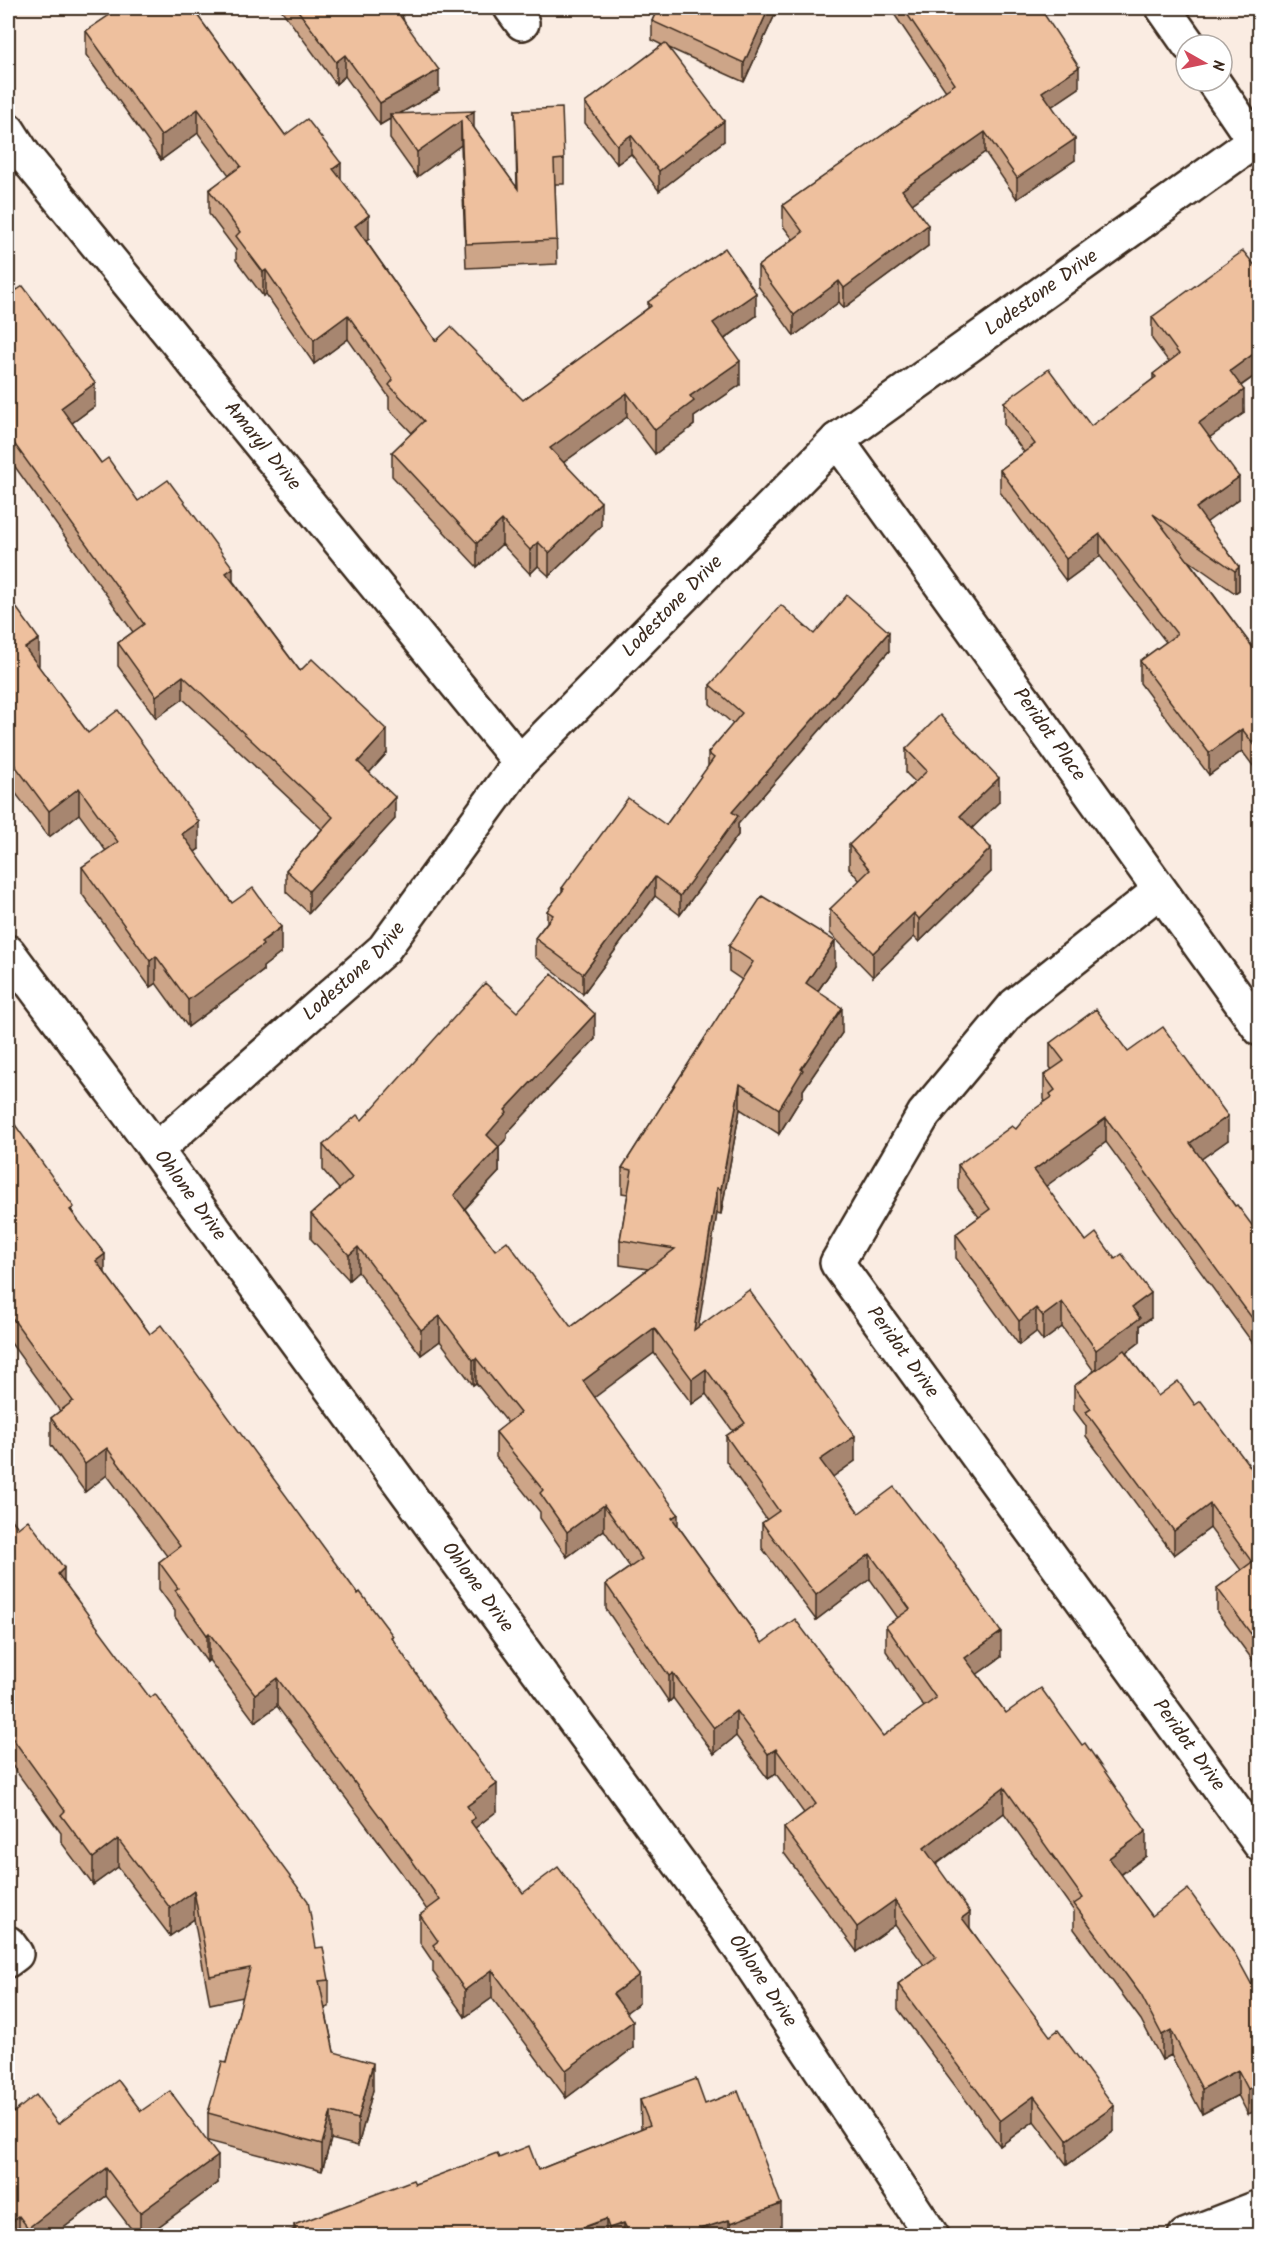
<svg xmlns="http://www.w3.org/2000/svg" width="1267" height="2243" font-family="Kalam,sans-serif">
<rect width="100%" height="100%" fill="#faece2"/>
<filter id="ink" filterUnits="userSpaceOnUse"><feTurbulence type="fractalNoise" baseFrequency=".0167" numOctaves="2"/><feDisplacementMap in="SourceGraphic" scale="12" xChannelSelector="R" yChannelSelector="G"/><feConvolveMatrix kernelMatrix="1 2 1 2 8 2 1 2 1" color-interpolation-filters="sRGB"/></filter>
<g filter="url(#ink)">
<g fill="none" stroke-linecap="round" stroke-linejoin="round">
<defs>
<g id="street">
<polyline points="511,8 522,23"/>
<polyline points="1163,8 1189,45"/>
<polyline points="1213,81 1254,141"/>
<path id="s1" d="M8,130l16,25 496,607"/>
<path id="s2" d="M837,440l423,589"/>
<path id="s3" d="M1159,891l-144,114 -91,109 -87,149 423,581"/>
<path id="s4" d="M8,952l148,198 570,777 206,309"/>
<path id="s5" d="M156,1150l228,-201 136,-187 317,-322 423,-303"/>
<polyline points="8,1943 16,1954 8,1960"/>
</g>
<polyline id="secondary" points="1185,2236 1260,2207"/>
</defs>
<use href="#street" stroke="#3b2a1e" stroke-width="38"/>
<use href="#secondary" stroke="#3b2a1e" stroke-width="38"/>
<use href="#street" stroke="#fff" stroke-width="33"/>
<use href="#secondary" stroke="#fff" stroke-width="33"/>
</g>
<g fill="#cda588" stroke="#3b2a1e" stroke-width="1.5" fill-rule="evenodd">
<polygon points="105,8 192,8 285,135 341,179 369,239 366,241 436,341 523,400 648,308 648,302 756,316 725,339 740,385 694,417 694,425 655,454 627,417 564,462 601,526 549,576 538,566 530,574 502,544 477,567 392,476 392,452 412,433 389,409 389,397 348,339 314,364 266,294 263,296 236,260 236,250 209,214 209,190 229,175 198,133 161,160 86,55 86,31 110,15"/>
<polygon points="280,8 400,8 404,21 439,91 399,114 474,128 517,188 515,110 564,159 564,184 555,184 557,264 466,268 461,145 417,177 390,139 390,119 380,125 345,76 336,84"/>
<polygon points="658,8 778,8 744,82 669,48 724,141 659,191 631,154 617,164 585,123 585,103 662,45 652,40 652,21"/>
<polygon points="890,8 1040,8 1079,88 1052,106 1075,160 1017,199 985,152 912,204 928,246 844,308 839,302 794,336 758,286 758,266 793,239 783,226 783,205 946,91"/>
<polygon points="1260,266 1260,372 1241,386 1244,413 1210,437 1239,499 1206,522 1239,567 1239,590 1235,593 1188,560 1260,657 1260,775 1242,751 1209,775 1140,683 1140,661 1166,642 1100,556 1066,581 1000,492 1000,470 1024,452 1004,425 1004,402 1091,426 1153,379 1153,374 1169,362 1152,339 1152,317"/>
<polygon points="8,277 95,406 72,423 101,463 138,501 233,581 300,671 387,753 369,773 395,819 309,913 286,892 286,870 322,829 183,699 156,718 118,666 118,643 133,632 8,457"/>
<polygon points="8,596 38,666 88,733 199,849 194,852 232,903 281,953 263,967 263,971 188,1027 156,983 150,987 82,894 82,867 106,851 79,814 49,837 14,791 8,796"/>
<polygon points="814,634 889,651 738,824 738,835 680,915 655,896 583,994 535,957 535,938 547,922 547,911 562,892 562,888 666,825 708,767 708,753 733,724 710,704 710,685"/>
<polygon points="906,749 999,802 972,828 991,872 919,942 914,937 873,977 830,933 830,909 860,881 849,868 849,845 915,782 906,773"/>
<polygon points="1260,807 1260,837 1256,832 1256,810"/>
<path d="M729,946l106,20 -17,25 24,42 -39,57v5l-24,39 -39,-25 -19,105 -4,-1 -19,113 157,135 -23,16 27,36 142,144 -24,17 29,39 140,143 -25,19 31,41 108,84 -12,114 -10,-19 -36,19 -31,-59 -9,5 -21,-40 -67,-91v-18l-70,-98 -68,52 34,63 144,203 -47,34 -33,-44 -34,25 -102,-137v-25l26,-19 -29,-40 -38,27 -73,-99v-25l20,-15 -28,-39 -8,5 -32,-43 -22,18 -41,-56 -4,4 -63,-93v-25l24,-17 -26,-37 -37,27 -27,-39v-6l-44,-55v-25l12,-9 -32,-40 -3,2 -33,-44 -19,14 -63,-83 -9,8 -38,-41v-25l28,-25 -16,-19v-25l39,-25 155,-108 78,27 -88,94v5l-8,9v25l-34,37 30,41 76,77 77,-58 -28,-4v-25l8,-46 -6,-1v-25l120,-188 -13,-9zM654,1353l38,51 14,-10 27,37 -7,5v25l41,59 -5,3v25l54,72 54,-41 28,39 -12,8v25l38,56 -41,29 -121,-93 -84,-117 -84,-129z"/>
<polygon points="1050,1043 1128,1052 1228,1140 1201,1159 1235,1206 1260,1236 1260,1353 1106,1142 1045,1186 1086,1241 1151,1318 1140,1325 1140,1342 1126,1353 1158,1396 1195,1405 1260,1480 1260,1670 1217,1612 1217,1588 1241,1570 1210,1528 1174,1555 1086,1436 1086,1426 1074,1410 1074,1386 1094,1371 1062,1327 1043,1341 1036,1332 1019,1345 956,1258 956,1234 979,1217 958,1189 958,1165 1016,1129 1045,1101 1044,1099 1044,1075 1052,1070 1050,1067"/>
<polygon points="8,1108 13,1122 74,1214 105,1273 150,1334 358,1594 393,1640 497,1811 475,1828 475,1829 523,1893 639,2003 626,2012 633,2048 566,2098 492,1998 465,2017 433,1972 433,1962 420,1943 420,1915 427,1910 401,1872 277,1706 255,1722 209,1660 207,1662 175,1617 175,1611 159,1589 159,1562 167,1556 107,1475 85,1492 51,1445 51,1418 60,1411 8,1339"/>
<polygon points="8,1514 18,1528 64,1583 316,1948 329,1980 329,2007 325,2008 334,2052 373,2090 358,2146 331,2139 322,2171 208,2141 208,2113 226,2063 243,1997 210,2004 194,1919 170,1936 118,1867 93,1885 61,1842 61,1833 8,1760"/>
<polygon points="640,2100 705,2104 781,2232 771,2235 279,2235 294,2230 294,2225 415,2184 499,2158 538,2170 641,2129"/>
<polygon points="141,2111 218,2183 147,2235 136,2235 106,2196 54,2235 8,2235 58,2124"/>
</g>
<g fill="#a7866f" stroke="#3b2a1e" stroke-width="1.5">
<polygon points="769,8 778,8 744,82 744,63"/>
<polygon points="345,55 345,76 336,84 336,62"/>
<polygon points="1079,67 1079,88 1042,113 1042,92"/>
<polygon points="439,70 439,91 392,118 390,114 390,119 380,125 380,103"/>
<polygon points="198,109 198,133 161,160 161,136"/>
<polygon points="474,111 474,136 466,117"/>
<polygon points="461,121 461,145 417,177 417,152"/>
<polygon points="724,121 724,141 659,191 659,171"/>
<polygon points="985,132 985,152 902,211 902,190"/>
<polygon points="631,135 631,154 617,164 617,145"/>
<polygon points="1075,139 1075,160 1017,199 1017,178"/>
<polygon points="341,163 341,187 333,169"/>
<polygon points="369,215 369,239 355,249 355,226"/>
<polygon points="928,225 928,246 844,308 844,288"/>
<polygon points="266,270 266,294 263,296 263,272"/>
<polygon points="839,281 839,302 794,336 794,315"/>
<polygon points="756,293 756,316 713,347 713,323"/>
<polygon points="348,315 348,339 314,364 314,340"/>
<polygon points="1260,349 1260,372 1230,393 1230,371"/>
<polygon points="740,361 740,385 694,417 694,425 655,454 655,430 690,396"/>
<polygon points="95,383 95,406 61,431 61,408"/>
<polygon points="1244,390 1244,413 1199,445 1199,423"/>
<polygon points="627,393 627,417 550,472 550,448"/>
<polygon points="1239,477 1239,499 1196,530 1196,508"/>
<polygon points="601,502 601,526 549,576 549,553"/>
<polygon points="502,520 502,544 477,567 477,543"/>
<polygon points="1100,534 1100,556 1066,581 1066,559"/>
<polygon points="538,542 538,566 530,574 530,550"/>
<polygon points="1239,567 1239,590 1235,593 1235,571"/>
<polygon points="233,568 233,590 226,573"/>
<polygon points="889,632 889,651 738,824 738,835 680,915 680,896 732,812"/>
<polygon points="39,639 39,665 25,675 25,648"/>
<polygon points="183,676 183,699 156,718 156,696"/>
<polygon points="1242,729 1242,751 1209,775 1209,753"/>
<polygon points="387,730 387,753 358,785 358,762"/>
<polygon points="14,764 14,791 8,796 8,769"/>
<polygon points="999,778 999,802 960,840 960,816"/>
<polygon points="79,788 79,814 49,837 49,811"/>
<polygon points="395,797 395,819 309,913 309,891"/>
<polygon points="199,822 199,849 182,861 182,834"/>
<polygon points="991,848 991,872 919,942 919,919"/>
<polygon points="655,877 655,896 583,994 583,974"/>
<polygon points="914,913 914,937 873,977 873,953"/>
<polygon points="281,927 281,953 263,967 263,971 188,1027 188,1000"/>
<polygon points="835,941 835,966 806,1008 806,983"/>
<polygon points="156,956 156,983 150,987 150,961"/>
<polygon points="842,1008 842,1033 803,1090 803,1095 779,1134 779,1109 801,1069"/>
<polygon points="595,1014 595,1039 507,1133 507,1138 487,1160 487,1135 505,1110"/>
<polygon points="740,1084 740,1109 721,1214 721,1189"/>
<polygon points="1228,1116 1228,1140 1190,1167 1190,1143"/>
<polygon points="1106,1118 1106,1142 1034,1195 1034,1170"/>
<polygon points="499,1147 499,1172 454,1220 454,1195"/>
<polygon points="717,1188 717,1213 694,1355 694,1330"/>
<polygon points="358,1247 358,1272 349,1280 349,1255"/>
<polygon points="105,1254 105,1282 96,1261"/>
<polygon points="1151,1293 1151,1318 1140,1325 1140,1342 1096,1375 1096,1350 1132,1307"/>
<polygon points="1062,1302 1062,1327 1043,1341 1043,1316"/>
<polygon points="1036,1308 1036,1332 1019,1345 1019,1321"/>
<polygon points="440,1316 440,1341 421,1355 421,1330"/>
<polygon points="654,1328 654,1353 583,1406 583,1381"/>
<polygon points="476,1358 476,1383 473,1385 473,1360"/>
<polygon points="706,1369 706,1394 692,1404 692,1379"/>
<polygon points="855,1436 855,1461 820,1486 820,1460"/>
<polygon points="107,1448 107,1475 85,1492 85,1464"/>
<polygon points="1210,1504 1210,1528 1174,1555 1174,1531"/>
<polygon points="604,1505 604,1530 567,1557 567,1532"/>
<polygon points="678,1514 678,1539 672,1518"/>
<polygon points="870,1554 870,1579 816,1620 816,1595"/>
<polygon points="64,1568 64,1596 58,1574"/>
<polygon points="1001,1632 1001,1657 965,1683 965,1658"/>
<polygon points="209,1633 209,1660 207,1662 207,1635"/>
<polygon points="673,1673 673,1698 669,1702 669,1676"/>
<polygon points="277,1678 277,1706 255,1722 255,1694"/>
<polygon points="736,1711 736,1736 714,1754 714,1728"/>
<polygon points="776,1749 776,1774 768,1779 768,1754"/>
<polygon points="497,1784 497,1811 475,1828 475,1845 467,1806"/>
<polygon points="1004,1787 1004,1813 924,1873 924,1848"/>
<polygon points="1146,1831 1146,1856 1109,1883 1109,1858"/>
<polygon points="118,1839 118,1867 93,1885 93,1858"/>
<polygon points="194,1891 194,1919 170,1936 170,1908"/>
<polygon points="895,1900 895,1925 857,1952 857,1927"/>
<polygon points="970,1912 970,1937 962,1918"/>
<polygon points="492,1970 492,1998 465,2017 465,1990"/>
<polygon points="639,1975 639,2003 613,2022 613,1994"/>
<polygon points="633,2021 633,2048 566,2098 566,2070"/>
<polygon points="1171,2030 1171,2055 1162,2060 1162,2035"/>
<polygon points="373,2063 373,2090 358,2146 358,2119"/>
<polygon points="1238,2070 1238,2095 1202,2114 1202,2089"/>
<polygon points="1260,2085 1260,2110 1248,2114 1248,2089"/>
<polygon points="1034,2096 1034,2121 1000,2146 1000,2121"/>
<polygon points="1114,2106 1114,2131 1067,2165 1067,2140"/>
<polygon points="331,2112 331,2139 322,2171 322,2144"/>
<polygon points="218,2156 218,2183 147,2235 140,2235 140,2213"/>
<polygon points="106,2168 106,2196 54,2235 28,2235 28,2228"/>
<polygon points="781,2204 781,2232 771,2235 731,2235 731,2223"/>
<polygon points="19,2216 19,2235 8,2235 8,2225"/>
<polygon points="606,2219 606,2235 562,2235"/>
<polygon points="729,2220 729,2235 681,2235 692,2231"/>
<polygon points="624,2223 624,2235 609,2235 609,2228"/>
</g>
<g fill="#eec09e" stroke="#3b2a1e" stroke-width="1.5" fill-rule="evenodd">
<polygon points="120,8 192,8 285,135 307,119 341,163 333,169 369,215 355,226 436,341 451,327 523,400 651,306 648,302 725,248 756,293 713,323 740,361 690,396 694,401 655,430 627,393 550,448 601,502 549,553 538,542 530,550 502,520 477,543 392,452 424,421 389,385 393,380 348,315 314,340 266,270 263,272 236,236 240,232 209,190 241,166 198,109 161,136 86,31"/>
<polygon points="296,8 400,8 404,13 400,16 439,70 380,103 345,55 336,62"/>
<polygon points="658,8 769,8 744,63 652,21"/>
<polygon points="903,8 1040,8 1079,67 1042,92 1075,139 1017,178 985,132 902,190 928,225 844,288 839,281 794,315 758,266 803,232 783,205 955,84"/>
<polygon points="665,43 724,121 659,171 631,135 617,145 585,103"/>
<polygon points="562,108 564,159 554,160 557,240 466,244 461,121 417,152 390,114 474,111 466,117 518,189 515,110"/>
<polygon points="1243,251 1257,268 1260,266 1260,349 1230,371 1244,390 1199,423 1239,477 1196,508 1239,567 1235,571 1153,514 1260,657 1260,752 1242,729 1209,753 1140,661 1177,634 1100,534 1066,559 1000,470 1035,444 1004,402 1049,369 1091,426 1156,377 1153,374 1179,354 1152,317"/>
<polygon points="8,277 17,290 23,286 95,383 61,408 101,463 108,458 138,501 168,480 233,568 226,573 300,671 312,659 387,730 358,762 395,797 309,891 286,870 333,817 183,676 156,696 118,643 144,624 8,435"/>
<polygon points="847,595 889,632 732,812 738,816 680,896 655,877 583,974 535,938 553,915 547,911 564,889 562,888 628,798 666,825 714,758 708,753 742,713 710,685 781,605 814,634"/>
<polygon points="8,596 39,639 25,648 88,733 118,710 199,822 182,834 232,903 253,888 281,927 261,942 263,945 188,1000 156,956 150,961 82,867 118,842 79,788 49,811 14,764 8,769"/>
<polygon points="940,715 999,778 960,816 991,848 919,919 914,913 873,953 830,909 870,870 849,845 927,771 906,749"/>
<polygon points="1260,807 1260,815 1256,810"/>
<path d="M762,896l73,45 -29,42 36,25 -41,61 2,1 -24,39 -39,-25 -19,105 -4,-1 -23,142 55,-40 106,146 -35,24 39,53 35,-26 44,57 2,-1 61,89 -36,26 41,55 35,-25 41,57 3,-2 61,88 -37,27 43,58 36,-27 47,65 25,46v85l-12,4 -10,-19 -36,19 -31,-59 -9,5 -21,-40 -67,-91 9,-6 -79,-111 -80,61 46,64 -8,6 88,118 8,-6 56,76 -47,34 -33,-44 -34,25 -102,-137 38,-27 -41,-57 -38,27 -73,-99 32,-24 -40,-55 -8,5 -32,-43 -22,17 -41,-55 -4,3 -63,-92 36,-25 -38,-54 -37,27 -27,-39 3,-3 -47,-58 24,-19 -44,-55 -3,2 -33,-44 -19,14 -63,-83 -9,8 -38,-41 41,-36 -29,-33 34,-30 5,5 123,-137 32,29 35,-38 43,40 -90,96 2,2 -20,23 12,12 -45,48 41,55 12,-9 64,86 104,-78 -55,-9 12,-70 -10,-2 131,-206 -24,-16zM654,1328l38,51 14,-10 39,54 -19,13 53,75 -17,12 54,72 54,-41 40,55 -24,17 50,72 -53,38 -88,-117 -33,24 -90,-125 6,-4 -95,-133z"/>
<polygon points="1096,1009 1128,1052 1163,1027 1228,1116 1190,1143 1235,1206 1237,1205 1260,1236 1260,1329 1106,1118 1034,1170 1086,1241 1096,1233 1115,1259 1122,1254 1151,1293 1132,1307 1140,1318 1096,1350 1062,1302 1043,1316 1036,1308 1019,1321 956,1234 990,1209 958,1165 1012,1126 1016,1129 1029,1113 1052,1097 1050,1094 1055,1090 1044,1075 1064,1061 1050,1043"/>
<polygon points="8,1108 13,1116 10,1118 74,1207 70,1210 105,1254 96,1261 150,1334 161,1325 358,1594 360,1592 393,1636 391,1637 442,1711 497,1784 467,1806 475,1818 470,1821 523,1893 558,1867 639,1975 613,1994 633,2021 566,2070 492,1970 465,1990 433,1945 438,1941 420,1915 440,1900 401,1845 277,1678 255,1694 209,1633 207,1635 175,1590 178,1588 159,1562 180,1546 107,1448 85,1464 51,1418 73,1401 8,1312"/>
<polygon points="1124,1350 1158,1396 1178,1381 1195,1405 1201,1401 1260,1480 1260,1646 1217,1588 1252,1562 1210,1504 1174,1531 1086,1412 1091,1409 1074,1386"/>
<polygon points="8,1514 18,1528 28,1520 64,1568 58,1574 150,1698 155,1694 308,1901 316,1948 323,1947 329,1980 319,1981 334,2052 373,2063 358,2119 331,2112 322,2144 208,2113 222,2062 226,2063 250,1968 210,1976 194,1891 170,1908 118,1839 93,1858 61,1815 65,1811 8,1732"/>
<polygon points="696,2079 705,2104 738,2091 781,2204 731,2223 729,2220 681,2235 630,2235 624,2223 609,2228 606,2219 562,2235 279,2235 296,2229 294,2225 413,2180 415,2184 497,2153 499,2158 529,2146 538,2170 650,2125 640,2100"/>
<polygon points="118,2080 141,2111 170,2091 218,2156 140,2213 106,2168 28,2228 19,2216 8,2225 8,2117 36,2095 58,2124"/>
</g>
</g>
<g text-anchor="middle" dominant-baseline="central" stroke-width="4.5" stroke-linejoin="round" paint-order="stroke">
<g font-size="20" fill="#3b2a1e" stroke="#fff">
<text stroke="none"><textPath href="#s5" startOffset="1239">Lodestone Drive</textPath></text>
<text stroke="none"><textPath href="#s1" startOffset="406">Amaryl Drive</textPath></text>
<text stroke="none"><textPath href="#s5" startOffset="753">Lodestone Drive</textPath></text>
<text stroke="none"><textPath href="#s2" startOffset="363">Peridot Place</textPath></text>
<text stroke="none"><textPath href="#s5" startOffset="267">Lodestone Drive</textPath></text>
<text stroke="none"><textPath href="#s4" startOffset="304">Ohlone Drive</textPath></text>
<text stroke="none"><textPath href="#s3" startOffset="609">Peridot Drive</textPath></text>
<text stroke="none"><textPath href="#s4" startOffset="790">Ohlone Drive</textPath></text>
<text stroke="none"><textPath href="#s3" startOffset="1095">Peridot Drive</textPath></text>
<text stroke="none"><textPath href="#s4" startOffset="1276">Ohlone Drive</textPath></text>
</g>
</g>
<rect width="1267" height="2243" fill="none" stroke="#fff" stroke-width="30"/>
<rect x="15" y="15" width="1237" height="2213" fill="none" stroke="#3b2a1e" stroke-width="2" filter="url(#ink)"/>
<g transform="translate(1204 63) rotate(99)"><circle r="28" fill="#ffffff" stroke="#b1aaa5" stroke-width="1.5"/>
<path d="M0-4.5L10 22L0 15L-10 22Z" fill="#d1495b"/>
<text y="-9" font-size="16" font-weight="bold" text-anchor="middle" fill="#3b2a1e">N</text>
</g>
</svg>
